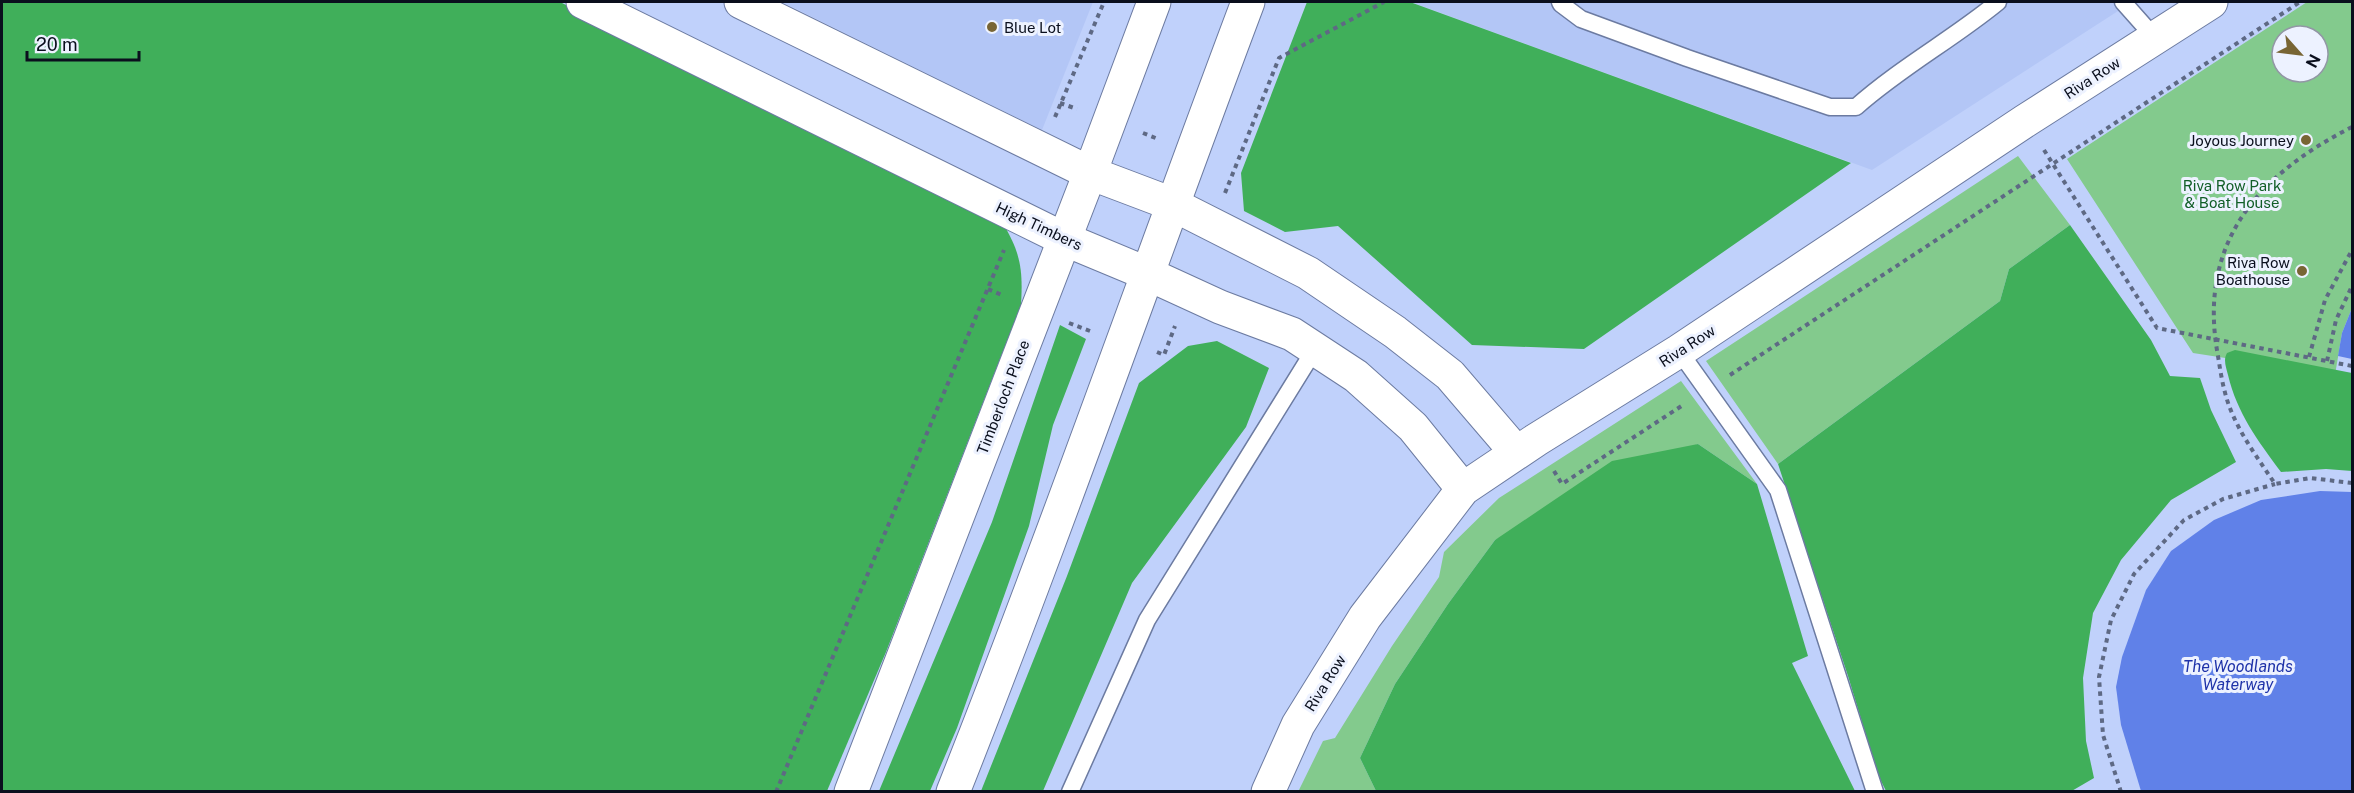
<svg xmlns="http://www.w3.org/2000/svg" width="2354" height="793" font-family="'Public Sans',sans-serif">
<rect width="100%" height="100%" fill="#c0d1fb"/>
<g fill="#b3c6f6">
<polygon points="782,2 1093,2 1042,130"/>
<polygon points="1411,2 2132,2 1872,170"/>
</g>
<g fill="#83ca8d" fill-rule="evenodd">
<path d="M2307,2h45v306l-10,25 -7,42 -142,-22 -126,-194zM2282,36h36v36h-36z"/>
<polygon points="2018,156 2070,225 2009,269 2000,301 1778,464 1706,361"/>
<polygon points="1681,381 1757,484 1698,444 1495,540 1448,604 1395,684 1360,758 1376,791 1298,792 1323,741 1335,738 1392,646 1439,577 1444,552 1499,498"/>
</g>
<g fill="#40af5a">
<path d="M2,2h558l442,220c19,31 21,48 19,83l-135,347 -59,139 -825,1z"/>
<polygon points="1307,2 1410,2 1851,163 1584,349 1472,345 1338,226 1285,232 1244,211 1241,173"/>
<polygon points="2070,225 2151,340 2170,376 2200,378 2211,410 2236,462 2171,500 2121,560 2093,613 2083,678 2086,741 2094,778 2070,792 1886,791 1878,775 1848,676 1778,464 2000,301 2009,269"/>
<polygon points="1060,325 1086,339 1053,425 1029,526 957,728 930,791 879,791 992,522"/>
<polygon points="1217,341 1269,368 1246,427 1132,583 1043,791 981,791 1067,576 1139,383 1188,346"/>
<path d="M2235,350l117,23v98l-26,-2 -45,3c-23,-31 -44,-59 -53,-97 -2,-8 -5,-15 -1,-22z"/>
<polygon points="1698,444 1757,484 1808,656 1792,663 1855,791 1376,791 1360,758 1395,684 1448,604 1495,540 1612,461"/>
</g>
<g fill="#6081e8">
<polygon points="2352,308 2352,359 2338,356 2342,333"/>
<polygon points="2320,491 2352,492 2352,791 2141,791 2121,725 2116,687 2122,657 2146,590 2171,551 2214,520 2261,500"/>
</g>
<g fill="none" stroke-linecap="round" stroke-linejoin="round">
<defs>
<g id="lane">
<path d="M1560,2l1,2 20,15 106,39 143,49h26c45,-40 97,-68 142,-105"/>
<polyline points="2123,2 2155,38"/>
<polyline points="1679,351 1778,490 1875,792"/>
<polyline points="1070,792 1147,620 1315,349"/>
</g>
<g id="street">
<polyline points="583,2 1064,239 1148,274 1220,307 1292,334 1356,376 1413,427 1463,489"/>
<polyline points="741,2 1090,173 1172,204 1308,273 1395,332 1450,375 1516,452"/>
<polyline points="1268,792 1298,725 1365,617 1463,489 1536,440 1679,351 2025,121 2211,2"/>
</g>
<g id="secondary">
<polyline points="851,792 1090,173 1154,2"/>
<path d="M953,792c104,-262 196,-527 295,-790"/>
</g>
</defs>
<use href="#lane" stroke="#6c7ba1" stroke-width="19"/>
<use href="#street" stroke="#6c7ba1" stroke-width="35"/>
<use href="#secondary" stroke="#6c7ba1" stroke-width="35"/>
<g stroke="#5e6984" stroke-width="4" stroke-dasharray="4.5 4.5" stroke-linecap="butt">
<polyline points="1060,103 1077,109"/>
<polyline points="1055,117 1104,2"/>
<path d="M2352,127c-95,48 -155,117 -134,229 3,19 6,39 14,57 11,26 28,48 43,71l35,-6 42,5"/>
<polyline points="1143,133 1158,139"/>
<polyline points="2044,150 2157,328 2352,366"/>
<polyline points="1225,193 1279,58 1384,2"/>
<polyline points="988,289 1004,296"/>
<polyline points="1069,323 1090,331"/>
<polyline points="1157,352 1164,355 1175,326"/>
<polyline points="2309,357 2325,300 2352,250"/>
<polyline points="2327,361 2336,320 2352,286"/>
<polyline points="1730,375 2300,2"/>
<polyline points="1554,471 1562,484 1683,405"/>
<polyline points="776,792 1004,250"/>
<polyline points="2121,792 2103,735 2099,677 2111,620 2134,574 2184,520 2223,499 2275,484"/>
</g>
<use href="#lane" stroke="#fff" stroke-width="16"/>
<use href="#street" stroke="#fff" stroke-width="33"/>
<use href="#secondary" stroke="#fff" stroke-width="33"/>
</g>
<g fill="#786534" stroke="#edf2ff" stroke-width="2">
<circle cx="992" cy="27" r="6"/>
<circle cx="2306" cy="140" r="6"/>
<circle cx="2302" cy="271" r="6"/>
</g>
<g text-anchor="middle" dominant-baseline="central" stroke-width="6" stroke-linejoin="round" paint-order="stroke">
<g font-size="15" fill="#0a0f1d" stroke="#edf2ff" text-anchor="end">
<text x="1004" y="27" text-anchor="start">Blue Lot</text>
<text x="2294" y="140">Joyous Journey</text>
<text x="2290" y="262">Riva Row<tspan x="2290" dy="17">Boathouse</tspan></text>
</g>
<g font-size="15" fill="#0a0f1d" stroke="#edf2ff">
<text transform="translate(2092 78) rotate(-33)">Riva Row</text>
<text transform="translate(1039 226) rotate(25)">High Timbers</text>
<text transform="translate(1687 346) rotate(-33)">Riva Row</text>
<text transform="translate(1003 397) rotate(-69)">Timberloch Place</text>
<text transform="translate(1325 683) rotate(-58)">Riva Row</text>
</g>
<g font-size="15" fill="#115e27" stroke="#edf2ff">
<text x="2232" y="185">Riva Row Park<tspan x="2232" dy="17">&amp; Boat House</tspan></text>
</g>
<g font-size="16" font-style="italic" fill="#1f33a9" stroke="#edf2ff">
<text x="2238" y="666">The Woodlands<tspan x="2238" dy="18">Waterway</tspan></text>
</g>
</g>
<rect width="2354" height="793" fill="none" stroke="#0a0f1d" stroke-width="6"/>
<g transform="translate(2300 54) rotate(118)"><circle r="28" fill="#edf2ff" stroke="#9297a5" stroke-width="1.5"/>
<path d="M0-4.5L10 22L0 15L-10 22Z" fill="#786534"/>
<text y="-9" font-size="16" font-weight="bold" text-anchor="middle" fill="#0a0f1d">N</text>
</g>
<path d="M27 51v9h112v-9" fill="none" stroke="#0a0f1d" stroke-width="3"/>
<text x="36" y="51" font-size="18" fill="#0a0f1d" stroke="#edf2ff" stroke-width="4.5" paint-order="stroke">20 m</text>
</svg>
